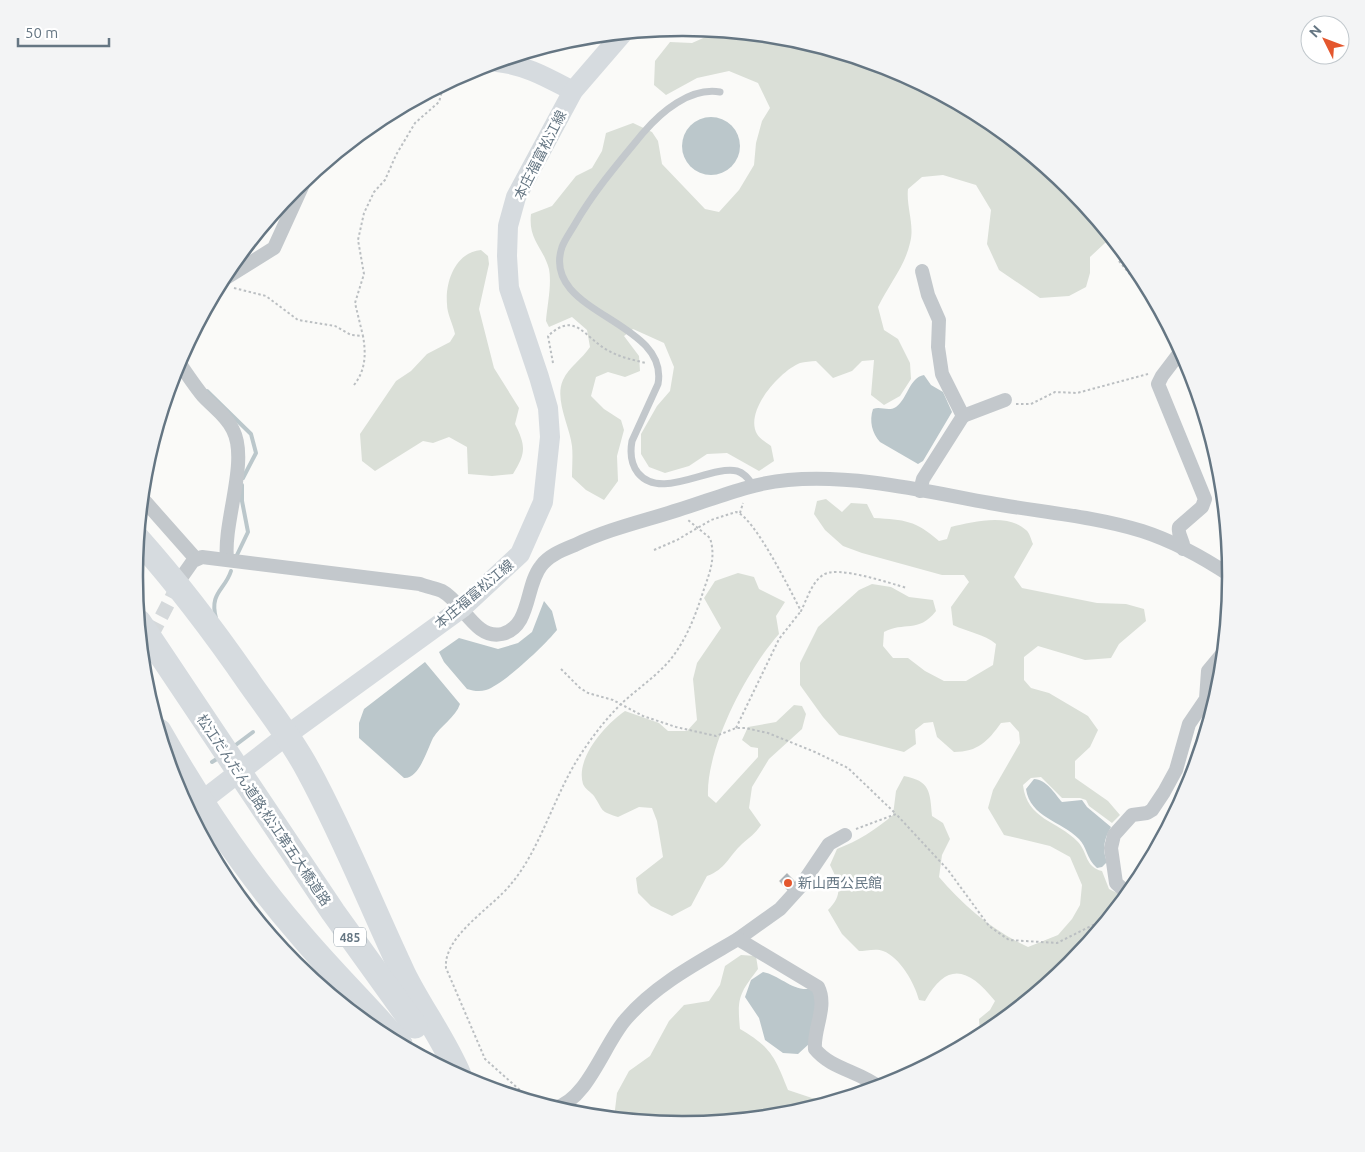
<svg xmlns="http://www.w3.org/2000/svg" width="1365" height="1152" font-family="Ubuntu,'Noto Sans JP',sans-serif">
<rect width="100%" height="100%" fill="#fafaf8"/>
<g fill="#dadfd7">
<path d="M719,31l71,7 103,31 94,51 84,68 45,55h-11l-15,14v16l-4,14 -17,9 -29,2 -41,-28 -12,-26 4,-34 -15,-25 -33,-10 -21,2 -14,12c-2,18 7,36 2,54 -5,23 -22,43 -32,64l6,23 14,9 12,24 1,16 -11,17 -16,9 -13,-10 3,-35 -12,1 -10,10 -19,7 -17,-17c-5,0 -11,1 -16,2 -20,8 -56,48 -43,71 3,5 10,9 14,12l3,15 -15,10 -32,-18 -20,1 -18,12 -24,7 -16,-6 -8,-13v-20l16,-28 13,-15 4,-24 -10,-24 -31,-14 -9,7 15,20 1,15 -15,6 -17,-5 -12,5 -5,19 13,13 17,11 3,10 -7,26 1,25 -14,19 -18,-10 -14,-13c0,-10 1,-21 0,-31 -2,-19 -18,-47 -9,-66 6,-13 19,-21 27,-33l-3,-17 -15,-13 -23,10 -3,-6c1,-15 6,-36 3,-52 -6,-22 -21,-29 -18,-55l21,-8 24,-30 16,-8 10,-17 4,-18 27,-10 19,9 6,9 4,23 43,45 14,3 20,-22 15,-25 2,-22 6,-22 8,-13 -12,-25 -29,-12 -32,7 -31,17 -12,-10 1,-24 15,-19 22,1z"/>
<path d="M481,250l7,6 1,8 -10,45 15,59 25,40 -4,16c11,22 11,29 -2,50l-21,2 -24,-2 -1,-27 -18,-10 -16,6 -10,-2 -48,30 -13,-10 -2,-27 36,-53 15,-10 16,-17 23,-12 5,-8c-2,-10 -8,-20 -8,-30 -2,-23 9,-52 34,-54z"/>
<path d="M826,499l16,13 9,-9 16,1 7,14c31,2 41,2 65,23l8,-2 4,-12c21,-5 57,-14 75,3 4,3 5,10 7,14l-19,33 8,11 75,15 29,1 18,5 2,12 -27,23 -8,14 -26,2 -47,-14 -14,11v23l7,8 18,5 39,23 10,14 -8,17 -15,14v17l33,23 12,14 -8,8 -23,-17 -3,-6 -6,-2h-18l-21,-21 -10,1 -8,7c4,35 34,35 55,57 10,11 7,25 24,29l7,18 16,8 -55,67 -87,70 -3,-1 -1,-14 11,-9 5,-9c-26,-32 -47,-41 -70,0l-6,-1c-4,-16 -19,-43 -36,-49 -6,-3 -18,0 -24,0l-17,-17 -14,-24c16,-16 11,-27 2,-45l7,-16c21,-8 38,-19 56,-34l3,-24 8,-15c26,5 26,15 28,40l11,7 7,16 -8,16 -3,22c25,29 54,54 89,70l30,-12 14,-16 8,-14 2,-20 -12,-28 -20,-11 -46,-11 -16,-27 5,-18 27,-47 -1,-11 -9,-10 -9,1c-13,18 -23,29 -47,29l-17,-15 -4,-15 -9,1 -9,7 1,14 -12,8 -65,-17 -16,-18 -23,-32v-22l18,-36 41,-37 13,-6 19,3 18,10 24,3 3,11c-18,23 -32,10 -52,21l-1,14 10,12h15l17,13 19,10h22l27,-16 3,-21c-12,-10 -28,-12 -43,-19l-2,-18 18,-25 -5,-7h-22l-80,-22 -19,-7 -18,-16 -11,-16 3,-13z"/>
<path d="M738,573l16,4 5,12 26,13 -9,14 3,18c-32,36 -73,114 -71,162l8,7 42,-46v-9l-7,-1 -9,-7 6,-13 28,-5 18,-17 8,1 4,8 -4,15 -33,30 -17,28 -3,21 12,17c-6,9 -11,12 -19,19 -14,13 -16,25 -35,32l-16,30 -19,10 -21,-10 -13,-13 -2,-15 27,-21 -6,-36 -5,-13 -13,-1 -21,10c-19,-6 -14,-6 -24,-21 -3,-4 -9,-7 -11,-12 -8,-26 23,-60 42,-73l34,12 9,8h19l10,-11 -4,-41 4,-16 24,-35 -17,-30 11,-17z"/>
<path d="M741,955l15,1 2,13c-19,25 -21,29 -18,60 31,18 35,28 48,61l24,8 23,2 -46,14 -107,10 -68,-6 3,-25 12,-22 21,-15 19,-35 15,-16 25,-4 11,-16 5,-19z"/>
</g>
<g fill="#bbc7cb">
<circle cx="711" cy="146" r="29"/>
<path d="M924,375l7,10 12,7 9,20 -29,49 -5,3 -38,-22c-8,-9 -11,-21 -7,-33 8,-3 15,3 23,-2 12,-9 13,-29 28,-32z"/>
<path d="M544,601l8,10 5,19c-12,15 -53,54 -71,60 -6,2 -13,1 -19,-1l-23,-27 -5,-10 20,-14 39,11 20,-6 14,-11z"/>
<path d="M425,662l35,42c-4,13 -20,22 -27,34 -6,12 -14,41 -29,40l-45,-40v-15l5,-14z"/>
<path d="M1034,779c12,0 21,15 28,23l20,-2 5,7 24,20c-7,12 -9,22 -4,35l-5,5 -5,1c-11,-10 -10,-21 -18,-29 -18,-18 -49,-22 -53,-50z"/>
<path d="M763,972c16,3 28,18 45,17l3,-4 7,10 -8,48 -12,11 -15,-1 -18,-13 -6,-22 -14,-21 6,-17z"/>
</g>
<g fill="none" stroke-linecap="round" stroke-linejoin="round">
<g stroke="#bbc7cb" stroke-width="4">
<polyline points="207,391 251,434 256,453 243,478"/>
<polyline points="236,557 248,532 242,501 242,485"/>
<path d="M216,618c-7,-25 9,-28 15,-47"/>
<polyline points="233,747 253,732"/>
<polyline points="212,762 220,757"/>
</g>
</g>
<polygon fill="#aab3b9" stroke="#dcdcda" points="787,873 798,885 790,893 779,881"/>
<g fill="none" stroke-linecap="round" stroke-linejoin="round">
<polyline stroke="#d5d9db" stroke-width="14" stroke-dasharray="14 7" stroke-linecap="butt" points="142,654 180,581"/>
<g stroke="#bbbfc2" stroke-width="2" stroke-dasharray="2.5 2.5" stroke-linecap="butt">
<polyline points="1119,261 1161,312"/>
<polyline points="234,288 266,296 298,320 335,326 351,335 363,336 355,303 364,274 358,240 364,213 374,192 385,180 396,155 415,123 439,102 444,84"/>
<path d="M553,363l-5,-27c28,-26 36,2 61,15 11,6 24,9 37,12"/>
<path d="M354,385c12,-15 12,-32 9,-49"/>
<polyline points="1016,404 1031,404 1055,392 1077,393 1148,374"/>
<polyline points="740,513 743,503"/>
<path d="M654,550l23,-10 34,-20 25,-8c18,4 55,80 65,99 6,-12 11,-29 22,-36 14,-10 66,8 84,13"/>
<polyline points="561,669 580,688 588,693 613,700 643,716 676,727 716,736 736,728 745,728 768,733 815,752 848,768 896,814"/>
<polyline points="736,728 779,639 801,611"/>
<polyline points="856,829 896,814 948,870 989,926 1009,940 1057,943 1093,925 1103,923"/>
<path d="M531,1100l-46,-41 -39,-91c-3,-32 46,-60 65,-84 29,-34 43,-88 68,-127 12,-19 26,-37 42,-53 18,-17 41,-31 55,-52 13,-19 21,-41 28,-63 6,-17 12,-32 6,-51l-22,-18"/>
</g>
<path stroke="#c3c8cc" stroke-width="7" d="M720,92c-30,-5 -59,20 -77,41 -24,29 -49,58 -68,91 -4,7 -10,15 -13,23 -22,67 108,73 96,137l-26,57c-2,11 -1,23 6,32 23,28 71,-8 99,-2 8,2 12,9 17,15"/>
<g stroke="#c3c8cc" stroke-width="14">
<polyline points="221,281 274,248 305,180"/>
<path d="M1181,351l-19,25 -4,8 47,115 -3,8 -23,20c-2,9 6,14 4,22"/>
<path d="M178,361c8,12 16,24 25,35 10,11 24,20 30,34 16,31 -10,92 -6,129"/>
<polyline points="963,416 1005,400"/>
<polyline points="920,491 923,479 963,416 942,374 938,347 939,320 928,295 922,271"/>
<polyline points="142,498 196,559"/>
<path d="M181,578l12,-17 9,-4 218,27c7,3 15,4 22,7 21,11 33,49 60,43 29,-7 23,-48 39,-68 8,-11 22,-16 34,-21 33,-16 69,-24 103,-35 36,-11 72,-27 110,-30 67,-6 136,11 202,23 50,9 103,13 152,28 31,10 62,27 89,45"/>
<polyline points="1128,894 1116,883 1111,848 1114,835 1132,815 1147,813 1152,810 1164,792 1176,770 1189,724 1206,699 1208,671 1223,653"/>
<polyline points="738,939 780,909 800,887 829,844 845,835"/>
<path d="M555,1108c33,-9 49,-64 71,-89 30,-35 73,-57 112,-80l80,48c10,20 -5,42 -3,62 16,20 44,22 64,38"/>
</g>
<g stroke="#d6dbdf" stroke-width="20">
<path d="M497,62c29,3 51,16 76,29"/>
<polyline points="189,811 287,735 462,608 520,554 543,502 550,437 548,408 539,377 509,288 507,256 508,226 516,197 573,91 623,33"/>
</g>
<g stroke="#d6dbdf" stroke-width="25">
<path d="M138,539c41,46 78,95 113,146 20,28 41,55 57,85 36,66 63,135 95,203 17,35 41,66 56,102"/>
<polyline points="139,622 333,912 415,1026"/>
<path d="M159,731c41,72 87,141 141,203 32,38 68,73 100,110"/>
</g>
</g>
<circle fill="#e4572e" stroke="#fff" stroke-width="2" cx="788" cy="883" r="5"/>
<g text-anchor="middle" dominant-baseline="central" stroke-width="5" stroke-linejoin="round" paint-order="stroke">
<rect fill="#fff" stroke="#939fa8" stroke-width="1" x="334" y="927.5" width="32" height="19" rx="4"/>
<g font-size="12" font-weight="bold" fill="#657683">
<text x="350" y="937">485</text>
</g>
<g font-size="14" fill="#657683" stroke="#fff">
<text transform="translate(540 155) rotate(-63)">本庄福富松江線</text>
<text transform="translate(474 594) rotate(-40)">本庄福富松江線</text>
<text transform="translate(264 810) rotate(56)">松江だんだん道路;松江第五大橋道路</text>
</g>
<g font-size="14" fill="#657683" stroke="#fff" text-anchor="start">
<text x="798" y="883">新山西公民館</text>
</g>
</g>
<path d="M0 0H1365V1152H0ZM682 36H683A539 539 0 0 1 1222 575V577A539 539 0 0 1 683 1116H682A539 539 0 0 1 143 577V575A539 539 0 0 1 682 36Z" fill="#f3f4f5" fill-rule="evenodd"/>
<path fill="none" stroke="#657683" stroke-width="2.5" d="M682 36H683A539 539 0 0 1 1222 575V577A539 539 0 0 1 683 1116H682A539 539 0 0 1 143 577V575A539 539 0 0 1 682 36Z"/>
<g transform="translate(1325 40) rotate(312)"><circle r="24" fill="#ffffff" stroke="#c1c8cd"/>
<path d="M0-4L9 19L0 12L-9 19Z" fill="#e4572e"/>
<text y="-8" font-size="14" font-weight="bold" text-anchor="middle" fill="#657683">N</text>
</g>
<path d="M18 38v8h91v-8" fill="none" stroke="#657683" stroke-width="2.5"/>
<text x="25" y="38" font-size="15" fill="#657683" stroke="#ffffff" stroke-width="4" paint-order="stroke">50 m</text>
</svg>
